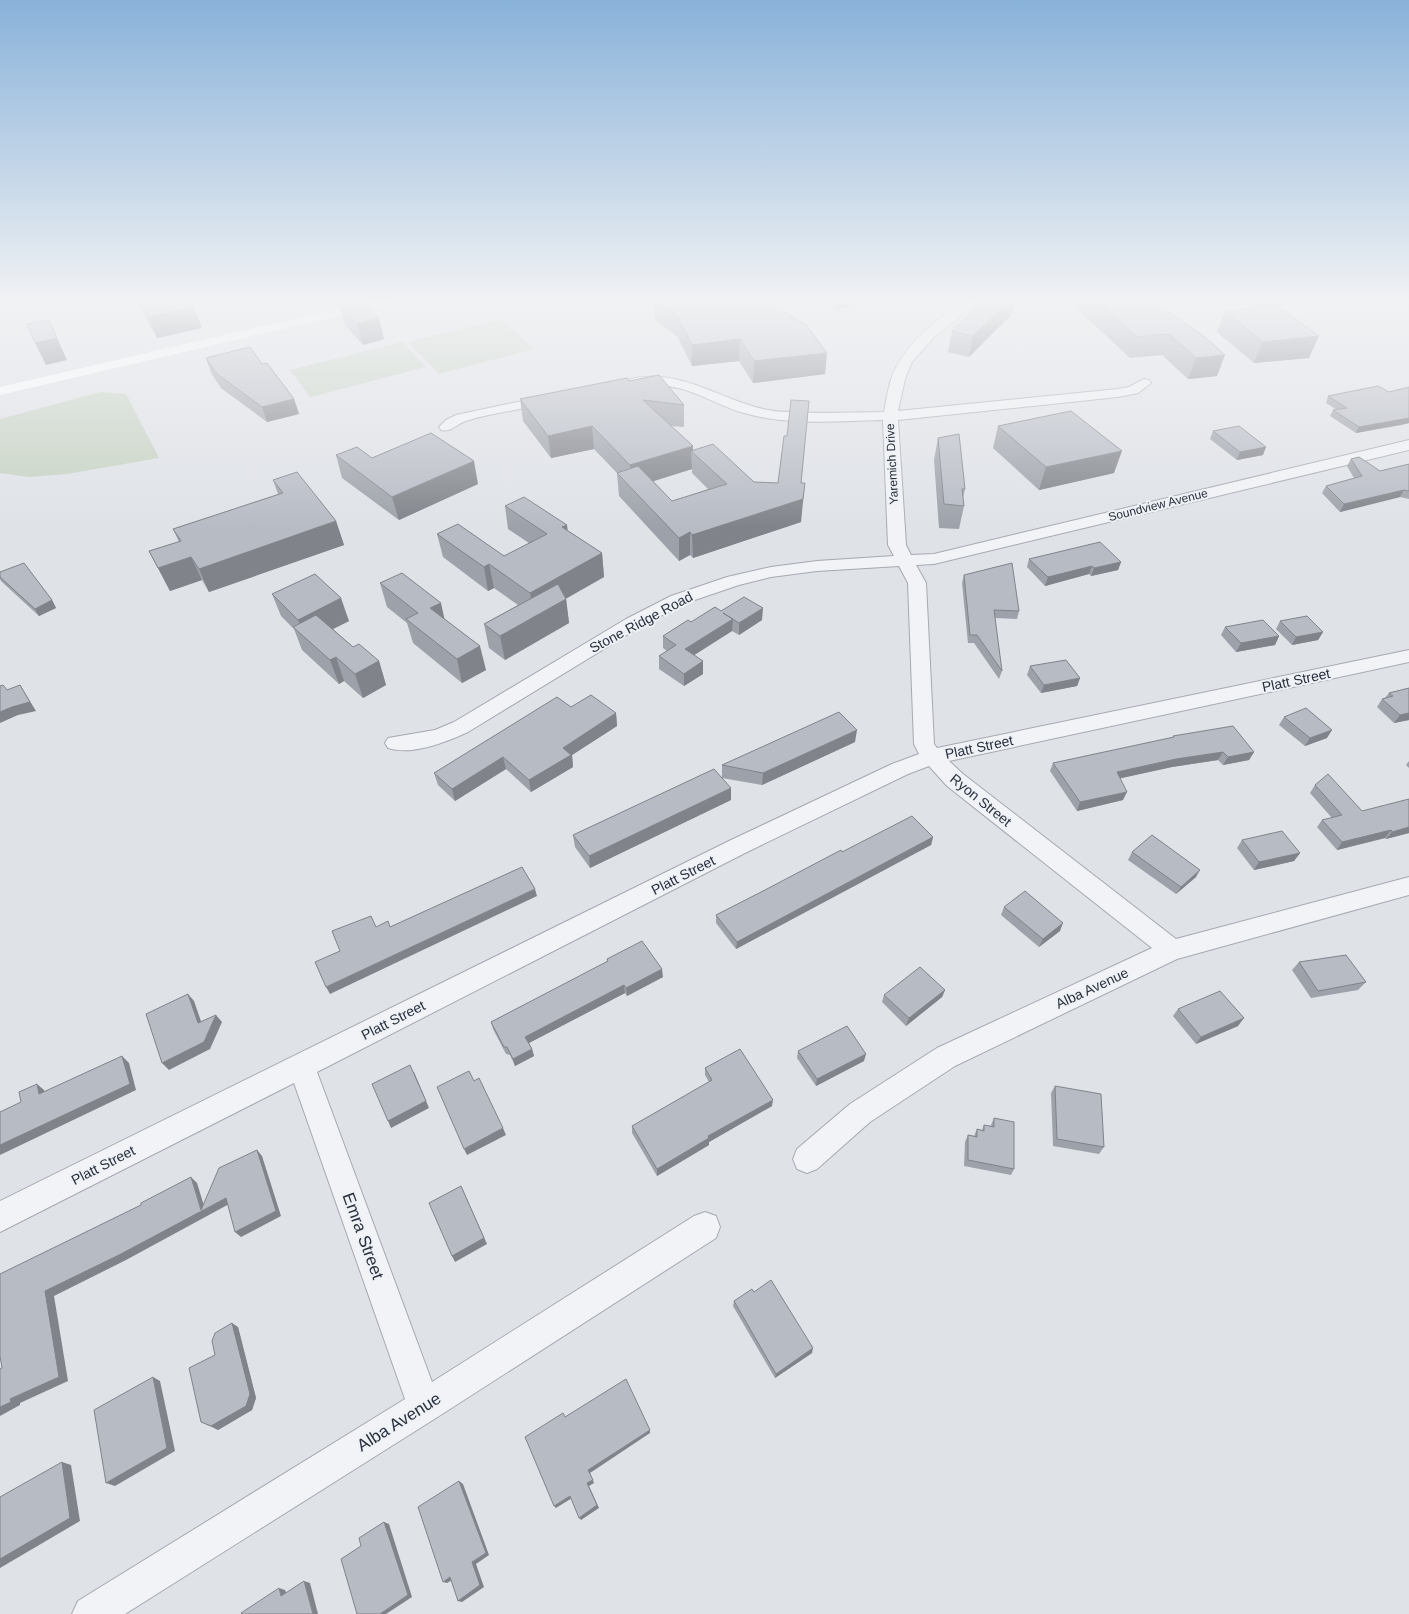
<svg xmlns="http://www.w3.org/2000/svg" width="1409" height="1614" font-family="Helvetica,sans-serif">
<rect width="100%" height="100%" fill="#dfe2e7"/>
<g fill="#c5d1c1">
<polygon points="501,319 534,349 439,374 408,342"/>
<polygon points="402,342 426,367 310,397 290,370"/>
<polygon points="101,392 126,394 159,458 67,474 29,477 0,473 0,419"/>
</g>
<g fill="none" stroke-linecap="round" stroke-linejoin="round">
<defs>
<g id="street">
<path d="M964,302h14l-42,33 -24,27 -7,17 -7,32 220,-22 11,-2 15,-8 5,1 2,3 -13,10 -20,4 -220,23 8,125 5,10 23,-1 475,-114v10l-475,114 -18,1 10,18 8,161 3,4 472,-98v12l-460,99 14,13 213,165 233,-62v18l-232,64 -222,107 -85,56 -53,47 -10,4 -10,-4 -4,-10 4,-10 53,-45 87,-56 215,-100 -205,-162 -18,-20 -21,8 -163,79 -428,219 115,310 262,-166 11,-4 11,4 4,11 -4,11 -280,180 -311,196h-53l6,-13 327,-202 -111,-316 -294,149v-31l729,-360 163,-77 27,-10 -5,-10 -6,-161 -9,-17 -82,5 -46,6 -32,8 -56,19 -43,23 -172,105c-22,10 -56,24 -80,16l-3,-5 3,-5 47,-8 19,-8 172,-103 45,-23 56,-19 44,-10 46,-6 77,-5 -6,-11 -5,-125c-46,1 -95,6 -139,-7 -23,-6 -43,-20 -66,-25 -16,-4 -33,1 -48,-3l-2,-3 2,-3c50,-12 91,22 138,31 9,2 18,2 27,2 30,2 59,0 89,0 2,-11 4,-23 7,-33 12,-34 44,-59 73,-77z"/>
<path d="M550,395l5,1 2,3 -2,3c-29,7 -61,10 -89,19 -10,3 -15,12 -25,9l-2,-3 7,-7 10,-5z"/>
</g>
</defs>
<use href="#street" stroke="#a5a9b1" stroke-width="2"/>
<use href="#street" fill="#f2f3f6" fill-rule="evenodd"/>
<polygon fill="#fff" fill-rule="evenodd" points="366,302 387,302 385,305 381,306 0,395 0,387"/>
</g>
<g fill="#9da1a9" fill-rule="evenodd">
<polygon points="137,302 191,302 194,307 202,328 157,338"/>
<polygon points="655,302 770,302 825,374 753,383 739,361 692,366 678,338 678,337 655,320"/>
<polygon points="824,302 867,302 837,310"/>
<polygon points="1070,302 1154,302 1217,376 1188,379 1162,355 1130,358"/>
<polygon points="1253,302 1315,302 1254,308"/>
<polygon points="339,304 384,339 363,345 345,325"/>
<polygon points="1225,311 1309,358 1254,363 1217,332"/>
<polygon points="1012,314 969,357 948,352 952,331"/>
<polygon points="206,358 262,364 294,399 299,414 267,422 221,388 211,373"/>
<path d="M629,381l55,24v22l-14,-1 23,24 61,32 24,1 9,-47 22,-35 -8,82v39l-108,36 -3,-3 -11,6 -60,-65 -2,-23 -23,-24 -43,9 -28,-37 -3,-22zM692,469v4l16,16 -36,12 -19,-20z"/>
<polygon points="1409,387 1409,423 1402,425 1356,433 1330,416 1333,410 1337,410 1326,403 1328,396 1389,392"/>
<polygon points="998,426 1114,473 1039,490 993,448"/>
<polygon points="1213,431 1263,455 1237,460 1210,439"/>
<polygon points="938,438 965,489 963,498 964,506 959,529 939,528 934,460"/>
<polygon points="336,455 372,458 478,484 399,520 342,478"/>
<polygon points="1351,459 1380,471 1409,464 1409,499 1400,497 1340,512 1322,493 1326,486 1354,478 1347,466"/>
<polygon points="273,480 336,521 344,545 209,592 202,580 170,591 149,551 179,542 173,529 278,494"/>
<polygon points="505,506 568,532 602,553 604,577 566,598 569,623 505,660 489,648 484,624 518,605 494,588 488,591 443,557 437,534 504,556 529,543 508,529"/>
<polygon points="1029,559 1121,562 1118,570 1091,576 1089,574 1045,586 1027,567"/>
<polygon points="0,572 52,600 56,608 39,616 1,581 0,579"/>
<polygon points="964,575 1019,611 1017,619 995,618 1002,671 999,679 974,643 968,643 962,583"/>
<polygon points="380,583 445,619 486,670 462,683 413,643 407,623 387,607"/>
<polygon points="272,594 349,621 333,629 353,647 379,661 386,685 363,698 344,681 339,684 302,650 294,629 281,616"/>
<polygon points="721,611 762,620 739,635 732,631 694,655 703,661 703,674 684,686 659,669 659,656 667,651 663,648 663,636 691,622"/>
<polygon points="1280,621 1323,632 1318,640 1292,645 1276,629"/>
<polygon points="1225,627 1279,636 1275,645 1236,652 1221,635"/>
<polygon points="1030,666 1080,678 1077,686 1041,693 1027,675"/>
<polygon points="1409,688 1409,720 1394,723 1377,707 1382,699 1385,698 1389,693"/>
<polygon points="571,707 616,713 617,726 572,755 573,767 531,792 506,769 455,801 438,785 434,773"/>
<polygon points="1284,717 1327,738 1305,746 1279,725"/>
<polygon points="1173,736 1254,752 1249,760 1223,765 1218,760 1172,767 1120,778 1123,800 1077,811 1050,771 1053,763 1172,738"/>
<polygon points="855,742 762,785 722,778 722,765"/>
<polygon points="1409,761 1409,768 1406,765"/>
<polygon points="1315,785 1362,811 1409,833 1386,839 1385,838 1337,850 1317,827 1322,820 1332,818 1310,793"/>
<polygon points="731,800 590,868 575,847 573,835"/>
<polygon points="933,837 931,845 736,949 716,923 716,915 842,852"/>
<polygon points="1242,840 1300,853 1294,861 1254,870 1237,848"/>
<polygon points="1132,852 1196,877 1176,894 1128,860"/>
<polygon points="1004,907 1060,931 1039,947 1001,915"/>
<polygon points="607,959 663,977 627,996 625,993 529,1043 532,1049 534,1056 515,1066 510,1055 506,1054 493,1029 491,1022 607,962"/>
<polygon points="1299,962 1366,982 1358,990 1311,998 1292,970"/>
<polygon points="945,990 942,997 906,1026 882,1002 884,995"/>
<polygon points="1178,1009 1238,1026 1196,1044 1173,1016"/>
<polygon points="798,1051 864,1061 816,1086 797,1058"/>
<polygon points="705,1068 772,1106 709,1142 709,1145 657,1176 632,1133 632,1126 709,1082 705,1075"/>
<polygon points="1055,1086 1104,1147 1099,1154 1053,1146 1051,1093"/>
<polygon points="994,1118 1014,1169 1011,1175 964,1166 965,1142 968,1135 974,1136 977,1129 982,1130 984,1125 991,1126 991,1125"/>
<polygon points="754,1292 812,1353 775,1378 733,1306 734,1301"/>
<polygon points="238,1327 256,1398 252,1410 218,1430 201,1422 215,1355"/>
</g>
<g fill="#808389">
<polygon points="189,302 191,302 193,308 194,307 202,328 157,338 149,317"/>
<polygon points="260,302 273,302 261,305"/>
<polygon points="838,302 867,302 837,310"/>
<polygon points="1008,302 1015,302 1012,314 969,357 973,336"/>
<polygon points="1282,302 1315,302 1254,308 1255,305"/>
<polygon points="379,318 384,339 363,345 357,323"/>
<polygon points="49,320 67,360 46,365 35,343"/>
<polygon points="1319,336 1309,358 1254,363 1263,342"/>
<polygon points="740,339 739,361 692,366 692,345"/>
<polygon points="827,353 825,374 753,383 754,361"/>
<polygon points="1225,355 1217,376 1188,379 1196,358"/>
<polygon points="294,399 299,414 267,422 262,407"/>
<polygon points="809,401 800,500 805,483 801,522 693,558 692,535 800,500"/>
<polygon points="1409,418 1409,423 1356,433 1359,427"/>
<polygon points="592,426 594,449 551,458 548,436"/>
<polygon points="693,446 693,452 691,451 692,469 632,488 630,465"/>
<polygon points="1266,447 1263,455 1237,460 1240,452"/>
<polygon points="1122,451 1114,473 1039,490 1046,467"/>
<polygon points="474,461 478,484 399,520 392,497"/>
<polygon points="1404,490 1400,497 1340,512 1344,504"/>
<polygon points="336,521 344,545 209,592 199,569"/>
<polygon points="567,525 570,548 562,527"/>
<polygon points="690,532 690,555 679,561 679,538"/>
<polygon points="602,553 604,577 534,617 530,593"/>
<polygon points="191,557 202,580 170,591 158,568"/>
<polygon points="1121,562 1118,570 1091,576 1094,568"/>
<polygon points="489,564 494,588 488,591 484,567"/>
<polygon points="1092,566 1089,574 1045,586 1048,577"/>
<polygon points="341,598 349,621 309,641 304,637 298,620"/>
<polygon points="566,599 569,623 505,660 500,636"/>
<polygon points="52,600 56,608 39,616 35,609"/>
<polygon points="441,603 446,626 430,608"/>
<polygon points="763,608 762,620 739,635 739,623"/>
<polygon points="733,619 732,631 685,661 685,649"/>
<polygon points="1323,632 1318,640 1292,645 1296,637"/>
<polygon points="1279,636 1275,645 1236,652 1241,643"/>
<polygon points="480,646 486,670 462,683 457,659"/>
<polygon points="336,657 344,681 339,684 330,660"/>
<polygon points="379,661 386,685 363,698 355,674"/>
<polygon points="703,661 703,674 684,686 684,674"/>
<polygon points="1080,678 1077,686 1041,693 1044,685"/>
<polygon points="20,685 36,711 18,715 0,723 0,712"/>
<polygon points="616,713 617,726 572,755 573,767 531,792 529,780 563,748"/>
<polygon points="1409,713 1409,720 1394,723 1400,715"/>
<polygon points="857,730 855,742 762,785 763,773"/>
<polygon points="1332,730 1327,738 1305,746 1310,738"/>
<polygon points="1223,752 1218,760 1172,767 1113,780 1117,772 1176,759"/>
<polygon points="1254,752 1249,760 1223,765 1228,757"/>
<polygon points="503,757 506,769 455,801 452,789"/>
<polygon points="731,788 731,800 590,868 589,856"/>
<polygon points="1127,792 1123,800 1077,811 1080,802"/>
<polygon points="1409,827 1409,833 1386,839 1392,832"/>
<polygon points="1391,830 1385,838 1337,850 1342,842"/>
<polygon points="933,837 931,845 736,949 737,942"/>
<polygon points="1300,853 1294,861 1254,870 1259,862"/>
<polygon points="1200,870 1196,877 1176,894 1181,887"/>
<polygon points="535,889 537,896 330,994 326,987"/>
<polygon points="1063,923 1060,931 1039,947 1043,939"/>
<polygon points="662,969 663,977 627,996 626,988"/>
<polygon points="624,985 625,993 527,1044 525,1037"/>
<polygon points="945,990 942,997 906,1026 909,1018"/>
<polygon points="188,994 194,1001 204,1030 198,1023"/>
<polygon points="216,1015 222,1022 210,1049 169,1070 162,1063"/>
<polygon points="1244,1018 1238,1026 1196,1044 1201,1037"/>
<polygon points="532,1049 534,1056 515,1066 513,1059"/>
<polygon points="866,1054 864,1061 816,1086 817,1079"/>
<polygon points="122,1056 129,1063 136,1090 0,1155 0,1145"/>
<polygon points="414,1072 429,1108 391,1128 388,1121"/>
<polygon points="37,1084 44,1090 47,1101 39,1094"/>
<polygon points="773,1100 772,1106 709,1142 709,1145 657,1176 657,1169 708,1136"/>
<polygon points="503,1128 506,1135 467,1155 464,1149"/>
<polygon points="257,1150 262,1156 281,1216 241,1237 235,1232"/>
<polygon points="191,1177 197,1183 205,1209 226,1198 231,1203 126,1260 54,1296 68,1381 20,1403 20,1405 0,1416 0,1407 10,1399 45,1291 201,1210"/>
<polygon points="461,1186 487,1244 455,1262 452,1256"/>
<polygon points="232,1323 238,1327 256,1398 252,1410 218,1430 211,1426"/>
<polygon points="813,1348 812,1353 775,1378 776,1374"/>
<polygon points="153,1377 160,1381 175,1451 115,1486 106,1483"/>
<polygon points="650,1430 650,1433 590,1473 594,1483 589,1486 599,1508 581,1520 579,1518 587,1483 588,1470"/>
<polygon points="62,1462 71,1465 80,1521 0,1568 0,1559"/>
<polygon points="459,1481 463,1484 489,1555 476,1564 484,1587 462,1602 458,1601"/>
<polygon points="570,1496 572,1498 556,1508 554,1506"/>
<polygon points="384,1522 389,1524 412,1597 386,1614 380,1614"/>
<polygon points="450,1577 454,1579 447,1583 443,1582"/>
<polygon points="304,1581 310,1583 318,1614 313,1614"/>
<polygon points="279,1588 285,1590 288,1597 281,1596"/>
</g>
<g fill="#b7bbc4" stroke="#808389">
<polygon points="140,302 190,302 194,307 149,317"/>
<polygon points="349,302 363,302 379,318 357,323 339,304"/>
<polygon points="658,302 770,302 807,326 827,353 754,361 740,339 692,345 678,317 679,317"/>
<polygon points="983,302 1008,302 973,336 952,331"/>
<polygon points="1098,302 1154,302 1205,337 1225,355 1196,358 1169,334 1137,337"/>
<polygon points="1255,302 1282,302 1255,305"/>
<polygon points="1278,306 1319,336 1263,342 1225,311"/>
<polygon points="49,320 57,338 35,343 27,324"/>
<polygon points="250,347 262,364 267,363 294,399 262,407 216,373 206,358"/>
<polygon points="659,375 684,405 643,400 693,446 630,465 592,426 548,436 520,399 627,378 629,381"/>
<polygon points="1378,386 1389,392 1409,387 1409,418 1359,427 1333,410 1347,408 1328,396"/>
<polygon points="791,400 809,401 801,483 805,483 803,499 692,535 690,532 679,538 617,473 638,466 672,501 727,484 691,451 713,444 754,482 778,483 784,436 787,436"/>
<polygon points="1071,411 1122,451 1046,467 998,426"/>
<polygon points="1239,426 1266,447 1240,452 1213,431"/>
<polygon points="431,433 474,461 392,497 336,455 357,447 372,458"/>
<polygon points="959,434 965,489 962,489 964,506 944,504 938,438"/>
<polygon points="1359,457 1380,471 1409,464 1409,491 1404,490 1344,504 1326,486 1362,476 1351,459"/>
<polygon points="297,472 336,521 199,569 191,557 158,568 149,551 181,541 173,529 283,493 273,480"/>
<polygon points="524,497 567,525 562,527 602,553 530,593 489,564 484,567 437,534 458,524 504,556 547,534 505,506"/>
<polygon points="1100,542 1121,562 1094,568 1092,566 1048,577 1029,559"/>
<polygon points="24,563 52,600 35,609 0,577 0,572"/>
<polygon points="1012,563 1019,611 994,610 1002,671 977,635 970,635 964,575"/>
<polygon points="402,573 441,603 430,608 480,646 457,659 406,619 418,613 380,583"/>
<polygon points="315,574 341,598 298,620 272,594"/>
<polygon points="558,584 566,599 500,636 484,624"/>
<polygon points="744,597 763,608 739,623 723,613 733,619 685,649 703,661 684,674 659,656 676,645 663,636 688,620 691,622 715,607 721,611"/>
<polygon points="316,615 353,647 359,644 379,661 355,674 336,657 330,660 293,627"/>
<polygon points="1307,616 1323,632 1296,637 1280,621"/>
<polygon points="1263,620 1279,636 1241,643 1225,627"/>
<polygon points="1066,660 1080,678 1044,685 1030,666"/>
<polygon points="3,685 7,690 20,685 30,702 12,707 0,712 0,686"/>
<polygon points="1409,688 1409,713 1400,715 1382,699 1393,696 1389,693"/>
<polygon points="591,695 616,713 563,748 571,755 529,780 503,757 452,789 434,773 557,697 571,707"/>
<polygon points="1306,708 1332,730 1310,738 1284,717"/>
<polygon points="839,712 857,730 763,773 722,765"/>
<polygon points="1233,726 1254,752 1228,757 1223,752 1176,759 1117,772 1127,792 1080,802 1053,763 1174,737 1173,736"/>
<polygon points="714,769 731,788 589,856 573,835"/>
<polygon points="1328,774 1362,811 1409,799 1409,827 1392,832 1391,830 1342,842 1322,820 1342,815 1315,785"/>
<polygon points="912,816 933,837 737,942 716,915 765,890 841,850 842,852"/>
<polygon points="1282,831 1300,853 1259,862 1242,840"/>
<polygon points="1152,835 1200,870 1181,887 1132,852"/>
<polygon points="522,867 535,889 326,987 315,962 340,951 332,931 371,916 376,927 388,921 390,927"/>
<polygon points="1025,891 1063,923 1043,939 1004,907"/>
<polygon points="642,941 662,969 626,988 624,985 525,1037 532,1049 513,1059 507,1047 504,1047 491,1022 608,961 607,959"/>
<polygon points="1346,955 1366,982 1318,991 1299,962"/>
<polygon points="920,967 945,990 909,1018 884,995"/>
<polygon points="1220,991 1244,1018 1201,1037 1178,1009"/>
<polygon points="188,994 198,1023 216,1015 204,1042 162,1063 146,1014"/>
<polygon points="847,1026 866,1054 817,1079 798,1051"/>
<polygon points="740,1049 773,1100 708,1136 709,1138 657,1169 632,1126 712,1080 705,1068"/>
<polygon points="122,1056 130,1084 0,1145 0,1112 21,1102 19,1092 37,1084 39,1094"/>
<polygon points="410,1065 426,1101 388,1121 372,1084"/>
<polygon points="469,1071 474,1081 479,1078 503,1128 464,1149 437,1087"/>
<polygon points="1055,1086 1101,1094 1104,1147 1057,1139"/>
<polygon points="994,1118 1014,1122 1014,1169 968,1160 968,1135 977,1137 977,1129 984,1131 984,1125 994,1127"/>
<polygon points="257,1150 276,1211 235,1232 226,1198 119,1255 45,1291 59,1377 10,1399 11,1402 0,1407 0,1369 2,1368 0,1356 0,1274 141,1205 141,1203 191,1177 201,1210 219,1168"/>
<polygon points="461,1186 484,1238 452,1256 429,1203"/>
<polygon points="771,1280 813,1348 776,1374 734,1301 752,1289 754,1292"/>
<polygon points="232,1323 250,1394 246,1406 211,1426 201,1422 189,1368 215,1355 212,1341 215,1333"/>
<polygon points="153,1377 167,1448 106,1483 94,1410"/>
<polygon points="626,1379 650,1430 588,1470 593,1480 587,1483 597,1505 579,1518 570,1496 554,1506 525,1437 563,1413 565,1417"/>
<polygon points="62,1462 70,1518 0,1559 0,1497"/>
<polygon points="459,1481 486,1553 472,1562 480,1585 458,1601 450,1577 443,1582 418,1507"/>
<polygon points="384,1522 408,1595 380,1614 357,1614 341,1559 361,1546 359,1538"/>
<polygon points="304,1581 313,1614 242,1614 241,1613 279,1588 281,1596"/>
</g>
<linearGradient id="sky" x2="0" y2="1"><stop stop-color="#89b2da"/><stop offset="0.57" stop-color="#f1f2f4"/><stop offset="1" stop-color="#f1f2f4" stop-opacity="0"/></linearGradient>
<rect width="1409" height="528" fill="url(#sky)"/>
<g text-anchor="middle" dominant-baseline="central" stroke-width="4" stroke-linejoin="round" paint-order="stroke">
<g font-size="12" fill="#29303d" stroke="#eef1f5">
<text transform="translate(892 464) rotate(-93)">Yaremich Drive</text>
<text transform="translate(1158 505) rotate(-14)">Soundview Avenue</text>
</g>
<g font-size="14" fill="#29303d" stroke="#eef1f5">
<text transform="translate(641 622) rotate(-28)">Stone Ridge Road</text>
<text transform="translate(1296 680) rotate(-12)">Platt Street</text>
<text transform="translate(979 747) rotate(-12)">Platt Street</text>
<text transform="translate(981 800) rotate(39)">Ryon Street</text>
<text transform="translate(683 875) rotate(-27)">Platt Street</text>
<text transform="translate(1092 988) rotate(-25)">Alba Avenue</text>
<text transform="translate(393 1020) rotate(-27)">Platt Street</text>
<text transform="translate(103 1165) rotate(-27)">Platt Street</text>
</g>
<g font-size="17" fill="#29303d" stroke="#eef1f5">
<text transform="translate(363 1236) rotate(70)">Emra Street</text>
<text transform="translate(399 1422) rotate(-32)">Alba Avenue</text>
</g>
</g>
</svg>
